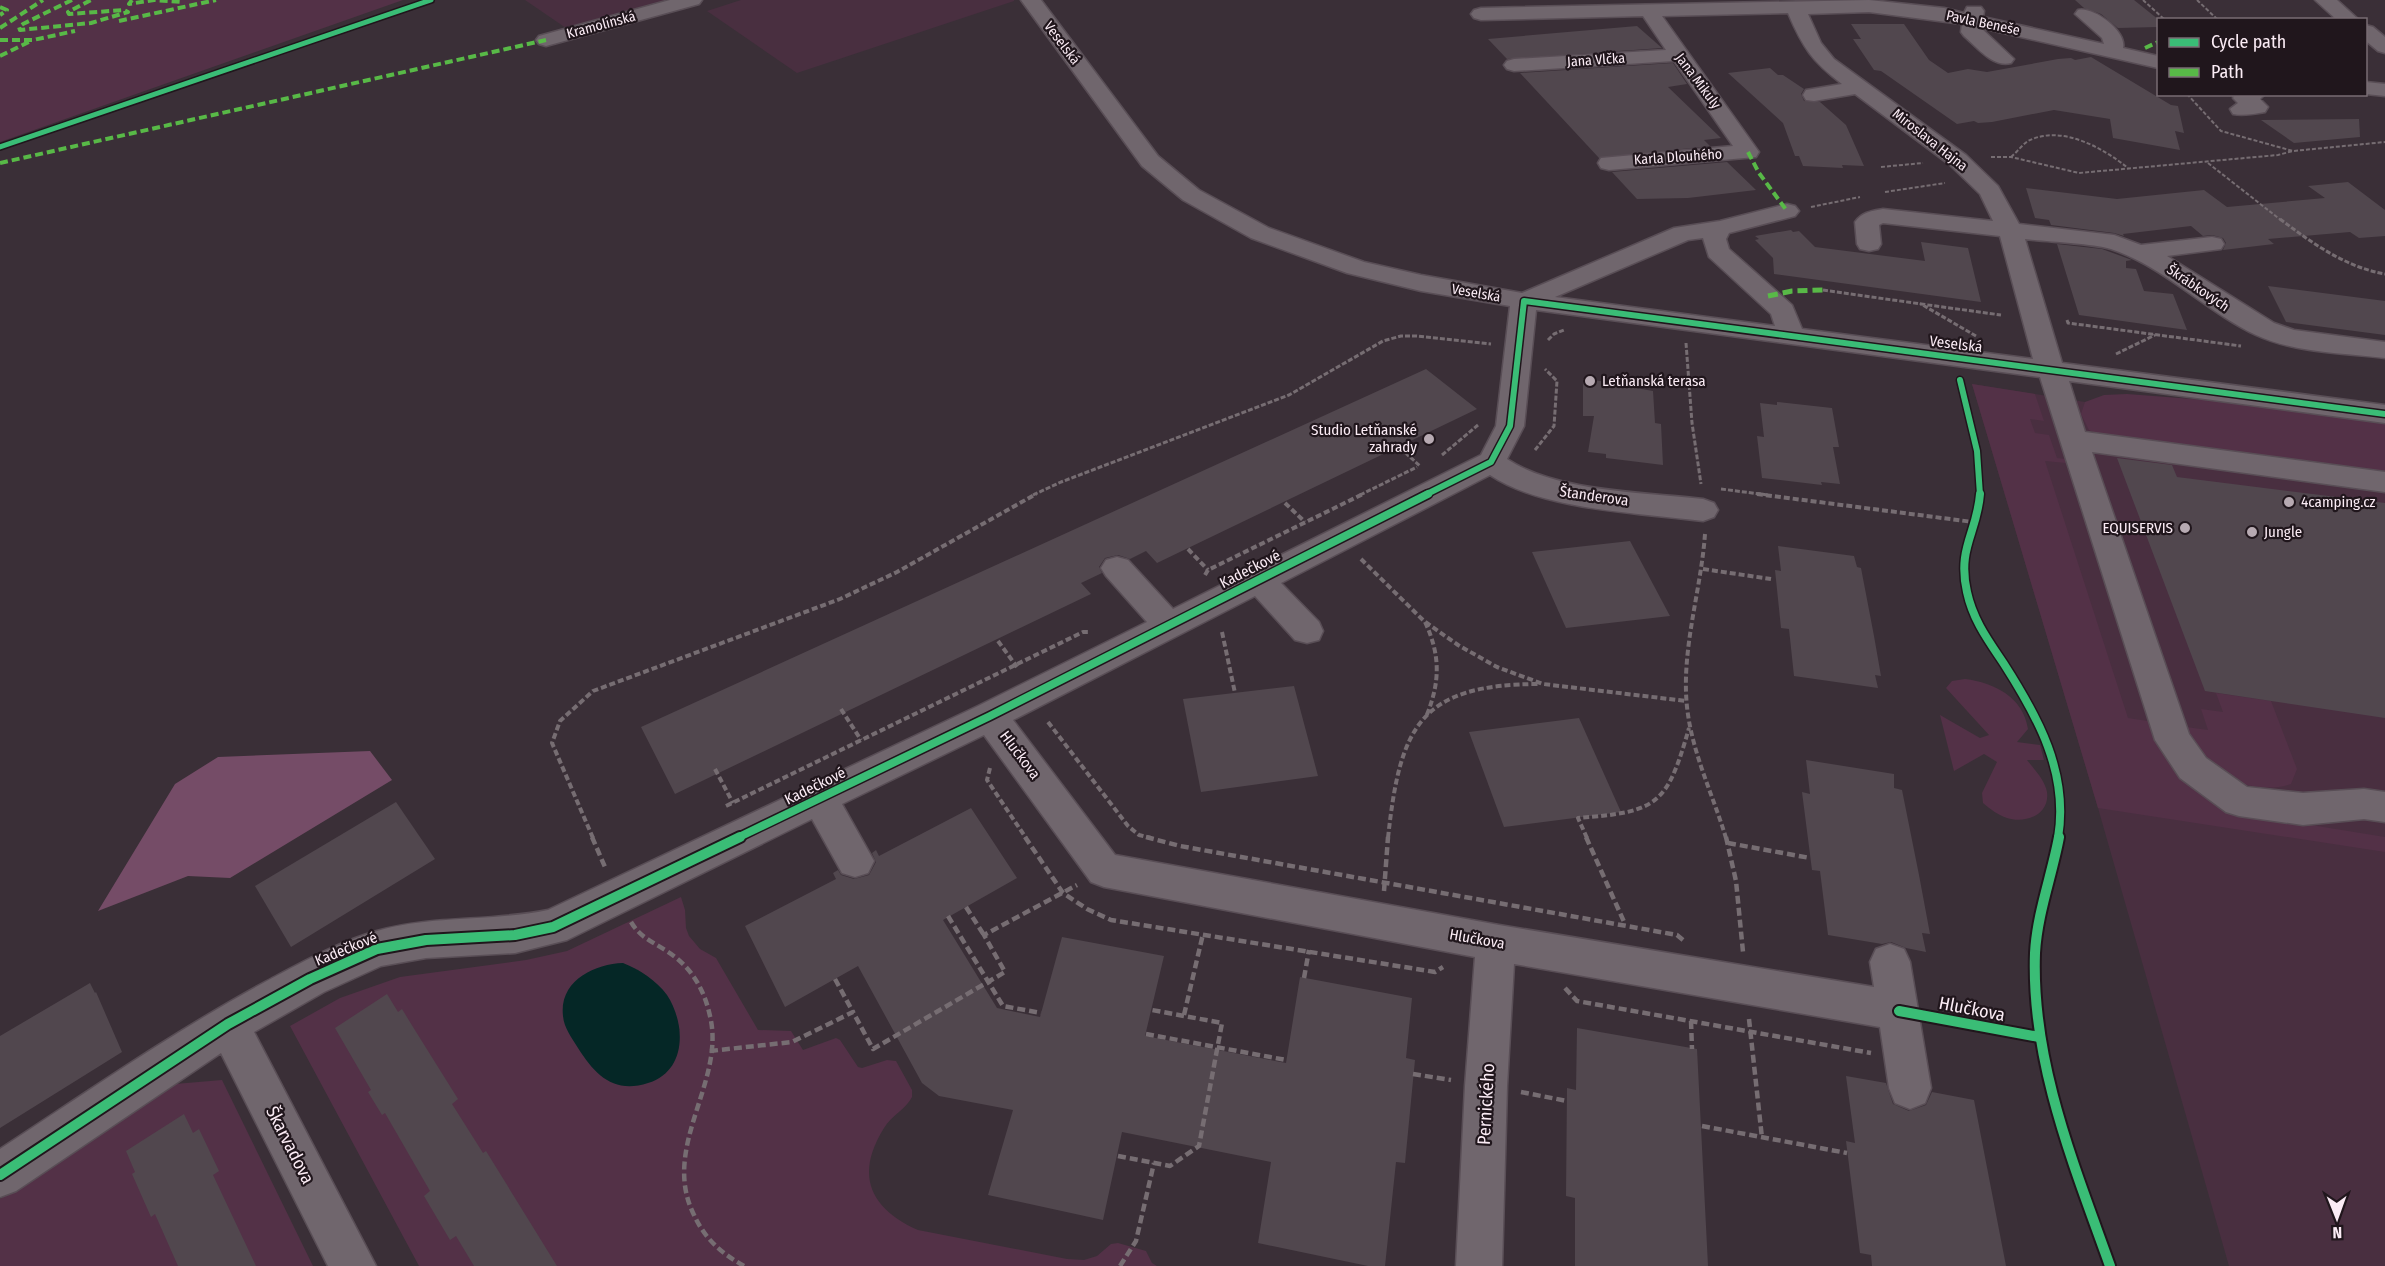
<svg xmlns="http://www.w3.org/2000/svg" width="2385" height="1266" font-family="'Fira Sans Condensed',sans-serif">
<rect width="100%" height="100%" fill="#3a2f37"/>
<g fill="#492f40">
<polygon points="525,0 667,0 566,28"/>
<polygon points="741,0 1014,0 1014,1 797,73 707,11"/>
<polygon points="1972,384 2385,450 2385,1266 2229,1266 2098,808"/>
</g>
<g fill="#533147" fill-rule="evenodd">
<polygon points="0,0 403,0 0,142"/>
<polygon points="1972,384 2035,394 2044,421 2030,419 2035,433 2049,435 2057,458 2065,459 2066,463 2045,461 2128,718 2154,722 2261,817 2385,837 2385,852 2098,808"/>
<polygon points="2127,394 2285,406 2385,420 2385,472 2101,436 2089,430 2081,414 2085,402 2104,395"/>
<path d="M1965,679c30,4 58,18 63,50l-11,13 23,3 4,15h-17c7,9 18,20 20,32 3,23 -22,32 -40,26 -9,-3 -17,-9 -24,-15l-1,-10 15,-31 -13,-8 -30,17 -14,-56 40,23 9,-3 -43,-47 6,-7z"/>
<path d="M2216,693l55,8 26,68 -6,15c-29,10 -66,-2 -88,-23 -8,-8 -12,-24 -17,-34l22,3 -7,-21 22,3z"/>
<path d="M681,897l4,13 1,18 3,8 11,13 16,9 42,72 33,1 12,19 33,-12 4,2 18,27 4,1 25,-8 9,1 16,29v7c-6,12 -21,19 -28,31 -30,48 -13,81 34,102l149,29 17,1 13,-4 14,-12 7,-1 28,8 6,12 5,3h-738l-129,-240 50,-28 60,-21 126,-17 41,-9zM637,969c24,17 36,34 43,62z"/>
<polygon points="222,1080 313,1266 0,1266 0,1199 175,1084"/>
</g>
<polygon fill="#754c67" points="370,751 392,780 230,878 188,876 98,911 175,784 218,757"/>
<path fill="#052726" d="M623,963c17,7 33,17 44,32 19,29 20,76 -19,88 -34,11 -53,-8 -70,-35 -6,-10 -14,-20 -15,-32 -4,-35 31,-52 60,-53z"/>
<g fill="#51474e">
<polygon points="2075,0 2134,0 2159,20 2158,27 2118,28 2101,14 2084,8"/>
<polygon points="1851,24 1904,24 1929,60 1948,73 1968,69 1987,72 2058,59 2071,58 2075,60 2091,57 2171,105 2178,106 2184,133 2175,131 2180,150 2113,138 2110,119 2054,110 1992,122 1978,123 1974,121 1957,124 1881,71 1874,70 1853,39 1861,39"/>
<polygon points="1637,26 1662,48 1507,59 1488,39"/>
<polygon points="1673,63 1687,84 1668,87 1721,138 1704,140 1710,146 1599,158 1520,73"/>
<polygon points="1770,68 1778,75 1783,75 1804,89 1801,94 1804,101 1820,102 1846,125 1864,166 1842,165 1843,168 1803,166 1799,156 1795,156 1783,123 1728,73"/>
<polygon points="2359,119 2360,137 2294,143 2261,120"/>
<polygon points="1727,162 1756,190 1688,198 1637,199 1612,172"/>
<polygon points="2348,182 2385,210 2385,236 2359,238 2350,232 2268,239 2274,244 2223,250 2226,243 2223,238 2212,235 2203,236 2191,226 2123,234 2124,236 2114,233 2051,225 2049,220 2035,218 2026,188 2117,199 2204,190 2227,207 2325,198 2308,186"/>
<polygon points="1791,230 1793,232 1799,231 1815,247 1925,261 1921,242 1968,248 1981,302 1774,274 1773,258 1755,240 1759,239 1755,236"/>
<polygon points="2057,244 2102,249 2132,260 2126,261 2126,268 2136,269 2144,291 2173,294 2187,330 2079,315"/>
<polygon points="2268,286 2385,301 2385,335 2286,322"/>
<polygon points="1426,369 1477,409 1157,563 1146,551 1130,559 1118,555 1105,558 1099,567 1102,573 1081,583 1091,594 675,794 641,727"/>
<polygon points="1583,379 1635,385 1636,388 1653,391 1655,423 1661,424 1663,465 1606,458 1606,454 1588,452 1594,416 1583,416"/>
<polygon points="1777,402 1832,408 1839,447 1833,447 1840,484 1821,482 1822,485 1762,478 1757,436 1764,437 1760,403 1777,405"/>
<polygon points="2117,458 2172,465 2177,477 2385,503 2385,718 2205,691"/>
<polygon points="1630,541 1670,616 1566,628 1532,552"/>
<polygon points="1778,546 1854,556 1857,567 1861,568 1874,636 1881,676 1875,675 1878,688 1794,676 1789,629 1781,628 1775,570 1781,571"/>
<polygon points="1294,686 1318,776 1201,792 1183,699"/>
<polygon points="1579,718 1621,812 1504,827 1469,732"/>
<polygon points="1806,760 1894,774 1894,788 1902,790 1919,875 1930,934 1922,933 1926,952 1906,948 1891,942 1882,944 1828,935 1820,871 1812,870 1802,792 1810,794"/>
<polygon points="396,802 435,859 291,947 255,886"/>
<polygon points="971,808 1017,878 943,920 997,1008 1040,1017 1062,937 1164,956 1145,1036 1286,1063 1300,977 1412,998 1406,1058 1415,1060 1405,1163 1396,1162 1385,1266 1368,1266 1258,1243 1271,1162 1122,1132 1103,1220 988,1195 1013,1110 939,1096 922,1083 858,966 785,1007 745,926 836,879 833,873 838,870 841,875 854,879 869,875 876,862 872,853 876,850 879,856"/>
<polygon points="90,983 95,993 96,992 122,1052 0,1128 0,1036"/>
<polygon points="387,994 398,1012 402,1009 413,1027 458,1099 452,1104 483,1153 486,1151 557,1266 474,1266 456,1236 450,1240 424,1196 430,1191 385,1113 382,1115 368,1092 371,1090 335,1028"/>
<polygon points="1577,1028 1697,1049 1708,1266 1575,1266 1575,1198 1566,1196 1567,1088 1576,1090"/>
<polygon points="1846,1076 1886,1083 1893,1104 1909,1111 1926,1105 1932,1092 1974,1100 2006,1266 1872,1266 1871,1255 1860,1253 1846,1141 1855,1143"/>
<polygon points="184,1114 193,1133 199,1129 219,1171 213,1175 256,1266 178,1266 155,1214 151,1217 132,1174 135,1172 126,1151"/>
</g>
<g fill="none" stroke-linecap="round" stroke-linejoin="round">
<defs>
<g id="minor">
<polygon points="670,0 702,0 699,4 546,46 539,44 536,40 539,36"/>
<path d="M1021,0h20l117,156 41,34 70,38 95,34 57,13 101,18 152,-65 46,-7 67,-17 8,2 4,5 -4,5 -66,17 -3,6 3,10 63,56 10,24 231,30 -33,-123 -117,-13 -4,2 2,19 -3,5 -9,2 -9,-2 -3,-5 -2,-22c7,-10 17,-11 28,-13l110,12 -13,-27 -30,-29 -95,-71 -41,7 -8,-1 -3,-5 3,-5 36,-6c-30,-23 -39,-36 -54,-71l-126,3 97,136 -3,5 -147,13 -8,-2 -3,-5 3,-5 132,-12 -59,-85 -160,10 -7,-2 -3,-4 3,-4 7,-2 152,-9 -23,-34 -162,4 -7,-2 -3,-4 3,-4 7,-2 388,-8 75,8 20,5 3,-6h14l3,4 -1,6 121,27 -2,-6 -27,-24 3,-4c15,-4 49,21 45,38l35,8v12l-177,-40 33,31 -3,4c-18,5 -34,-16 -47,-27l-3,-4 1,-8 -93,-12 -61,2 13,29 13,16 132,96 32,31 21,38 95,11 27,10 71,-8 9,2 3,5 -3,5 -54,7 107,67 20,7 91,12v16c-42,-5 -90,-5 -129,-23 -51,-24 -91,-68 -145,-86 -21,-6 -63,-7 -86,-10l37,124 323,42v18l-316,-42 16,51 300,40v20l-293,-40 97,282 17,24 41,29 56,6 61,-4 21,3v30l-21,-3 -61,6 -64,-9 -13,-4 -46,-34 -25,-38 -115,-363 -504,-67 -12,116 -17,33c50,33 136,33 196,40l11,4 4,7 -4,7 -11,4c-63,-8 -161,-11 -213,-46l-209,108 38,39 4,9 -4,9 -12,3 -12,-3 -40,-44 -242,124 102,135 384,70 375,62 -4,-25 6,-13 14,-5 14,5 6,13 21,126 -6,15 -15,6 -15,-6 -6,-15 -9,-61 -366,-63 -7,122 -5,180h-46l9,-180 10,-129 -371,-70 -13,-5 -107,-147 -142,69 32,57 -6,12 -13,4 -13,-4 -30,-54 -245,121 -52,13 -89,5 -45,8 -57,26 -70,40 122,234h-48l-107,-213 -205,138 -16,6v-48c87,-57 173,-117 265,-167 34,-18 75,-41 112,-51 55,-16 114,-9 171,-21l430,-204 169,-84 -41,-46 -5,-8 5,-8 11,-3 11,3 45,49 308,-154 15,-29 14,-120 -89,-15 -74,-18 -96,-35 -68,-38 -41,-34zM1703,238l6,19 62,57 4,12 -220,-29 133,-57z"/>
<polygon points="2315,0 2337,0 2359,20 2337,20"/>
<polygon points="2366,25 2373,27 2385,37 2385,53 2378,51 2366,41"/>
<polygon points="2366,82 2385,84 2385,96 2366,94"/>
<path d="M2236,94h29l-5,5 8,8 -3,5c-11,2 -21,4 -32,2l-3,-5 8,-6 -5,-5z"/>
</g>
</defs>
<use href="#minor" stroke="#594e56" stroke-width="3"/>
<g stroke="#766d72" stroke-width="2" stroke-dasharray="4 2" stroke-linecap="butt">
<polyline points="2143,0 2165,20"/>
<polyline points="2197,0 2218,20"/>
<polyline points="2187,94 2221,131 2293,151 2385,142"/>
<polyline points="1991,157 2011,157 2079,173 2278,155 2293,151"/>
<path d="M2011,157c6,-5 11,-12 17,-16 33,-17 75,7 100,27"/>
<polyline points="2208,163 2282,221"/>
<polyline points="1881,167 1923,163"/>
<polyline points="1885,192 1945,183"/>
<polyline points="1811,207 1860,197"/>
</g>
<g stroke="#766d72" stroke-width="3" stroke-dasharray="5 2" stroke-linecap="butt">
<path d="M2280,219c32,24 65,48 105,55"/>
<polyline points="1823,290 1921,304"/>
<polyline points="2067,320 2068,323 2241,346"/>
<polyline points="1976,336 1921,304 2001,315"/>
<polyline points="1548,340 1554,334 1564,330"/>
<polyline points="1686,343 1692,423 1701,484"/>
<polyline points="2116,354 2155,335"/>
<polyline points="1400,448 1420,466"/>
<polyline points="1535,450 1554,426 1557,381 1545,369"/>
<polyline points="1442,455 1478,425"/>
<polyline points="1721,489 1768,495"/>
<polyline points="1033,495 1061,482 1289,395 1383,341 1401,336 1417,336 1491,344"/>
<polyline points="1360,495 1417,467"/>
</g>
<g stroke="#766d72" stroke-width="4" stroke-dasharray="6 3" stroke-linecap="butt">
<polyline points="1757,494 1973,522"/>
<polyline points="1285,503 1305,522"/>
<path d="M1705,534c-4,57 -24,115 -18,173 5,46 26,88 39,131"/>
<polyline points="1188,549 1208,570"/>
<polyline points="1361,559 1424,621 1458,645 1497,667 1543,684 1686,701"/>
<polyline points="1703,569 1771,579"/>
<polyline points="1205,575 1208,570 1363,494"/>
<path d="M1425,622c16,34 15,61 1,95"/>
<polyline points="1222,632 1235,693"/>
<polyline points="998,641 1017,667"/>
<polyline points="841,709 861,740"/>
<polyline points="1048,722 1128,826 1139,835 1151,838"/>
<polyline points="990,768 987,780 1026,838"/>
<polyline points="715,769 733,803"/>
<polyline points="726,806 1083,632 1090,632"/>
<polyline points="593,838 552,743 560,721 593,691 840,599 897,572 1036,494"/>
<path d="M1388,838c12,-111 31,-154 152,-154"/>
<path d="M1587,838l-9,-20c80,-6 89,-13 111,-90"/>
</g>
<g stroke="#766d72" stroke-width="4.5" stroke-dasharray="8 4" stroke-linecap="butt">
<polyline points="592,837 605,867"/>
<polyline points="1025,837 1063,893 1087,909 1111,920 1435,972 1443,967"/>
<polyline points="1146,837 1180,846 1677,935 1683,940"/>
<polyline points="1586,837 1625,924"/>
<polyline points="1726,837 1736,881 1743,952"/>
<polyline points="1728,843 1810,858"/>
<polyline points="1384,891 1388,837"/>
<polyline points="966,907 984,935"/>
<polyline points="948,916 1003,1006 1041,1013"/>
<path d="M631,922c9,15 20,19 34,28 25,15 39,38 45,66 16,66 -50,131 -16,199 11,24 27,38 50,51"/>
<polyline points="1304,978 1309,950"/>
<polyline points="835,979 853,1012"/>
<polyline points="1565,988 1577,1001 1871,1053"/>
<polyline points="1184,1015 1203,934"/>
<polyline points="1749,1019 1762,1138"/>
<polyline points="1691,1021 1692,1049"/>
<polyline points="1146,1034 1286,1060"/>
<polyline points="710,1051 792,1042 853,1012 873,1049 1005,972 984,935 1077,885"/>
<polyline points="1413,1074 1451,1080"/>
<polyline points="1521,1092 1567,1101"/>
<polyline points="1702,1126 1847,1153"/>
<polyline points="1118,1156 1170,1166 1199,1146 1222,1023 1152,1010"/>
<polyline points="1120,1266 1136,1241 1154,1163"/>
</g>
<use href="#minor" fill="#70666d" fill-rule="evenodd"/>
<g stroke="#58b947" stroke-width="4" stroke-dasharray="8 4" stroke-linecap="butt">
<polyline points="72,0 23,24 19,27 20,30 91,23 128,12 124,10 69,14 68,12 91,0"/>
<polyline points="132,0 129,4 154,0 182,2"/>
<polyline points="0,7 7,10 0,15"/>
<polyline points="119,21 216,0"/>
<polyline points="0,28 43,0"/>
<polyline points="0,40 33,40 75,31"/>
<polyline points="2145,48 2158,42"/>
<polyline points="0,56 31,41"/>
<polyline points="1748,152 1759,173 1787,211"/>
<polyline points="0,163 546,40"/>
</g>
<polyline stroke="#58b947" stroke-width="5" stroke-dasharray="10 5" stroke-linecap="butt" points="1768,296 1792,291 1823,290"/>
<defs>
<polyline id="cycleway-far3" points="0,147 431,0"/>
<g id="cycleway-far2">
<polyline points="1960,380 1977,451 1980,495"/>
<polyline points="1425,495 1491,462 1510,426 1524,301 2385,414"/>
</g>
<g id="cycleway-far1">
<path d="M1980,494c-3,39 -23,54 -13,98 6,28 21,48 37,72 34,53 65,109 54,174"/>
<polyline points="737,838 990,716 1428,494"/>
</g>
<g id="cycleway">
<path d="M2059,837c-7,38 -22,77 -24,116 -4,109 39,212 75,313"/>
<polyline points="1899,1011 2039,1037"/>
<polyline points="0,1175 228,1024 310,979 377,949 426,940 515,935 553,927 740,837"/>
</g>
</defs>
<use href="#cycleway-far3" stroke="#20161c" stroke-width="8"/>
<use href="#cycleway-far2" stroke="#20161c" stroke-width="9"/>
<use href="#cycleway-far1" stroke="#20161c" stroke-width="11"/>
<use href="#cycleway" stroke="#20161c" stroke-width="14"/>
<use href="#cycleway-far3" stroke="#3abd76" stroke-width="5"/>
<use href="#cycleway-far2" stroke="#3abd76" stroke-width="6"/>
<use href="#cycleway-far1" stroke="#3abd76" stroke-width="8"/>
<use href="#cycleway" stroke="#3abd76" stroke-width="10"/>
</g>
<g fill="#b7aab2" stroke="#20161c" stroke-width="2">
<circle cx="1590" cy="381" r="6"/>
<circle cx="1429" cy="439" r="6"/>
<circle cx="2289" cy="502" r="6"/>
<circle cx="2185" cy="528" r="6"/>
<circle cx="2252" cy="532" r="6"/>
</g>
<g text-anchor="middle" dominant-baseline="central" stroke-width="4.5" stroke-linejoin="round" paint-order="stroke">
<g font-size="14" fill="#fbecf5" stroke="#20161c">
<text transform="translate(1983 23) rotate(12)">Pavla Beneše</text>
<text transform="translate(601 25) rotate(-15)">Kramolínská</text>
<text transform="translate(1062 43) rotate(53)">Veselská</text>
<text transform="translate(1596 60) rotate(-4)">Jana Vlčka</text>
<text transform="translate(1698 81) rotate(53)">Jana Mikuly</text>
<text transform="translate(1930 140) rotate(38)">Miroslava Hajna</text>
<text transform="translate(1678 157) rotate(-4)">Karla Dlouhého</text>
<text transform="translate(2198 288) rotate(34)">Škrábkových</text>
<text transform="translate(1476 293) rotate(10)">Veselská</text>
</g>
<g font-size="15" fill="#fbecf5" stroke="#20161c">
<text transform="translate(1956 344) rotate(7)">Veselská</text>
<text transform="translate(1594 496) rotate(8)">Štanderova</text>
<text transform="translate(1250 569) rotate(-27)">Kadečkové</text>
<text transform="translate(1020 755) rotate(53)">Hlučkova</text>
<text transform="translate(815 786) rotate(-26)">Kadečkové</text>
<text transform="translate(1477 939) rotate(10)">Hlučkova</text>
<text transform="translate(346 949) rotate(-22)">Kadečkové</text>
</g>
<g font-size="15" fill="#fbecf5" stroke="#20161c" text-anchor="start">
<text x="1602" y="381">Letňanská terasa</text>
<text x="1417" y="430" text-anchor="end">Studio Letňanské<tspan x="1417" dy="17">zahrady</tspan></text>
<text x="2301" y="502">4camping.cz</text>
<text x="2173" y="528" text-anchor="end">EQUISERVIS</text>
<text x="2264" y="532">Jungle</text>
</g>
<g font-size="18" fill="#fbecf5" stroke="#20161c">
<text transform="translate(1972 1009) rotate(11)">Hlučkova</text>
<text transform="translate(1486 1104) rotate(-87)">Pernického</text>
<text transform="translate(290 1145) rotate(63)">Škarvadova</text>
</g>
</g>
<rect x="2157" y="18" width="210" height="78" fill="#20161c" stroke="#786c73" stroke-width="1.5"/>
<rect x="2169" y="38" width="30" height="9" fill="#3abd76" stroke="#786c73" stroke-width="1.5"/>
<text x="2211" y="48" font-size="18" fill="#fbecf5">Cycle path</text>
<rect x="2169" y="68" width="30" height="9" fill="#58b947" stroke="#786c73" stroke-width="1.5"/>
<text x="2211" y="78" font-size="18" fill="#fbecf5">Path</text>
<g transform="translate(2337 1218) rotate(179)" stroke="#20161c" stroke-width="4.5" paint-order="stroke">
<path d="M0-4.5L10 22L0 15L-10 22Z" fill="#fbecf5"/>
<text y="-9" font-size="16" font-weight="bold" text-anchor="middle" fill="#fbecf5">N</text>
</g>
</svg>
